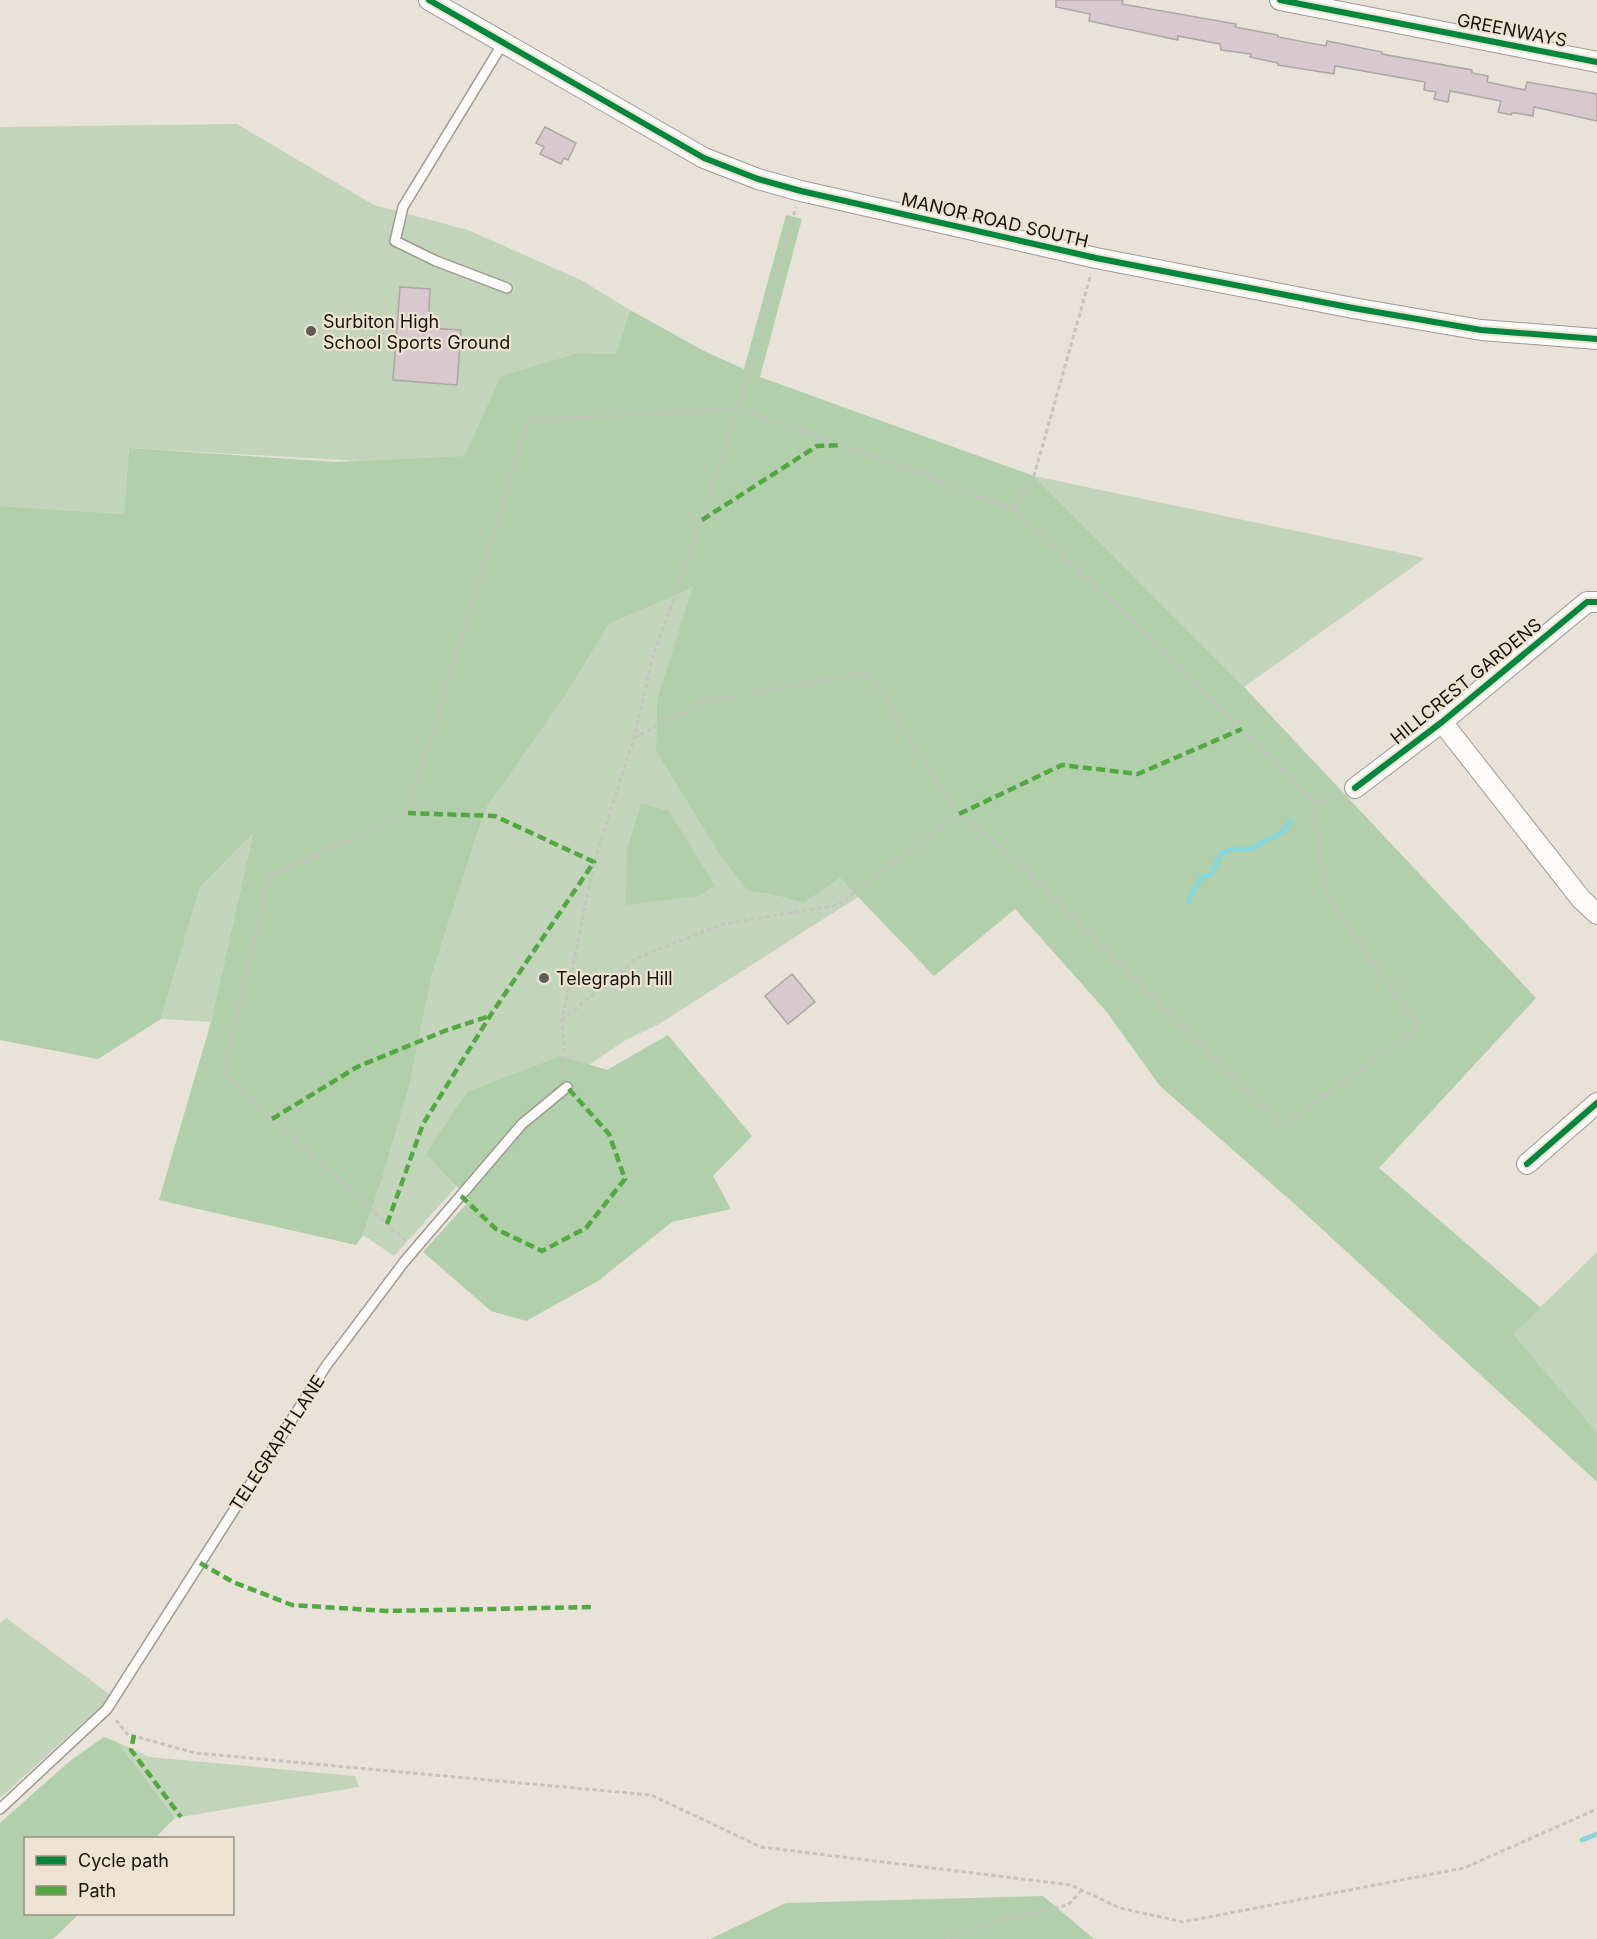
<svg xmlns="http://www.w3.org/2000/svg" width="1597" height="1939" font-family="Inter,sans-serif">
<rect width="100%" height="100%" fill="#e8e2d8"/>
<g fill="#c2d5bb">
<polygon points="237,124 374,205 468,230 581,280 630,310 616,354 578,353 501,377 464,456 359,461 129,448 124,514 0,506 0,127"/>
<polygon points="1034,476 1425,558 1244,687"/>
<polygon points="694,586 657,699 656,751 719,854 748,891 771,894 802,903 840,878 858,897 659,1024 624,1041 589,1065 561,1056 426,1153 457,1186 394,1256 363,1235 383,1176 410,1083 432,974 485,810 565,696 609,624"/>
<polygon points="253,832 211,1022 161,1019 200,887"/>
<polygon points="1597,1252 1597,1432 1513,1334"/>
<polygon points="6,1618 112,1696 0,1798 0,1623"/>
<polygon points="117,1742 149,1757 355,1776 359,1787 175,1818"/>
</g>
<g fill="#b0cfaa">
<polygon points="786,215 802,219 760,377 1034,476 1244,687 1536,998 1379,1168 1541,1308 1513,1334 1597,1432 1597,1482 1298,1207 1160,1086 1106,1011 1015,909 934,976 840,878 803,903 771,894 748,891 719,854 656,751 657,699 693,587 609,624 565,696 485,810 432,974 410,1083 383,1176 363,1235 356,1245 159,1200 211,1022 253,833 200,887 161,1019 98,1059 0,1040 0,506 124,514 129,448 336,462 464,456 501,376 578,353 616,354 630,310 706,352 744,369"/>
<polygon points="641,803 669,811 715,886 698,896 626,905 627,850"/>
<polygon points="668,1035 752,1136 713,1176 731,1209 672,1222 598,1281 526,1321 491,1311 423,1252 470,1200 426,1154 467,1092 561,1056 607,1070"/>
<polygon points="104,1737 117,1742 175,1818 155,1838 26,1838 26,1914 79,1914 53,1939 0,1939 0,1823 70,1761"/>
<polygon points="1043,1896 1094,1939 710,1939 786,1903"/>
</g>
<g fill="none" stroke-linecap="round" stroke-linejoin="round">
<g stroke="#87d6d9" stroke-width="5">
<polyline points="1188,901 1201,878 1211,875 1222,853 1234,849 1250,849 1282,832 1291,821"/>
<polyline points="1582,1840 1597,1834"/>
</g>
</g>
<g fill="#d8c9cf" stroke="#aba6a3" stroke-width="1.5">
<polygon points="1056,0 1123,0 1122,4 1236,24 1235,27 1240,28 1278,35 1278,37 1326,46 1327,41 1382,52 1382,54 1472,70 1472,73 1488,76 1487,82 1525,90 1527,82 1597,94 1597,121 1534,107 1533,116 1516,113 1512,113 1511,115 1498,112 1501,101 1450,91 1448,102 1434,99 1436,92 1424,90 1425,82 1335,66 1334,74 1278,65 1278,63 1250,57 1251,54 1221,50 1220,44 1178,36 1178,40 1089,21 1090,14 1056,7"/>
<polygon points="545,127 576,143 568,160 564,158 561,164 540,154 544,147 536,143"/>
<polygon points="400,287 430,289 428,328 461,330 457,385 393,380"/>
<polygon points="792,974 815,1002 788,1024 765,996"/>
</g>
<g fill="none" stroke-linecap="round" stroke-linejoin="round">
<defs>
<g id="service">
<polyline points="503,43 403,207 395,241 436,261 507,288"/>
<polyline points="0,1809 107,1709 326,1366 404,1262 522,1124 567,1087"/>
</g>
<g id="minor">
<polyline points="429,0 704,158 758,179 801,191 1096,258 1353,308 1481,330 1597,339"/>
<polyline points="1280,0 1597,62"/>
<polyline points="1442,722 1581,899 1597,914"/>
<polyline points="1355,788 1442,722 1587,602 1597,602"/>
<polyline points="1527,1164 1597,1103"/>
</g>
</defs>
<use href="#service" stroke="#9e9a93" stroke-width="12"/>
<use href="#minor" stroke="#9e9a93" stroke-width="22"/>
<g stroke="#c6c4c1" stroke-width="3" stroke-dasharray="4.5 3" stroke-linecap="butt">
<polyline points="1015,509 1034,476 1091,274"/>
<polyline points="634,738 704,702 868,672 959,814 1021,864 1284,1126 1419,1027 1326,893 1314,804"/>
<polyline points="562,1020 639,957 723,924 838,905 959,814"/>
<polyline points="566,1075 562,1020 594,862 634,738 653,656 702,520 721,459 739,409 909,469 1014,510 1145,633 1242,729 1280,766 1314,804 1340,794"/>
<polyline points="406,1241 224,1075 269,877 408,813 529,420 739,409 796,207"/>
<polyline points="116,1720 127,1734 195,1753 651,1795 761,1847 1071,1885 1120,1908 1183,1922 1464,1868 1597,1809"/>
<polyline points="946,1939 994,1922 1068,1905 1082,1890"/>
</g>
<use href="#service" stroke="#fcfbf9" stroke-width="9"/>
<use href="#minor" stroke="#fcfbf9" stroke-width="20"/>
<g stroke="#52a841" stroke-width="4.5" stroke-dasharray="9 4.5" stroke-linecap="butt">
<polyline points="702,520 817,446 842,445"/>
<polyline points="959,814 1062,765 1138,774 1242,729"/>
<polyline points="272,1119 357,1067 447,1030 490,1016"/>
<polyline points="461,1196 496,1229 542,1251 586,1228 625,1179 609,1134 567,1087"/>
<polyline points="387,1224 423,1124 490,1016 594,862 495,816 408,813"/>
<polyline points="200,1563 233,1582 292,1605 386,1611 594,1607"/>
<polyline points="134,1735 131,1750 181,1817"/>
</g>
<defs>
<g id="cycleway">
<polyline points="429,0 704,158 758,179 801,191 1096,258 1353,308 1481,330 1597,339"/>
<polyline points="1280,0 1597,62"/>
<polyline points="1355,788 1442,722 1587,602 1597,602"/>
<polyline points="1527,1164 1597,1103"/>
</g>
</defs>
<use href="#cycleway" stroke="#eee3d2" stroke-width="10"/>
<use href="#cycleway" stroke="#00873e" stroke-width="6"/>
</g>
<g fill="#605c55" stroke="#eee3d2" stroke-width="2">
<circle cx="311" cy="331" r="6"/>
<circle cx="544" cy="978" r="6"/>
</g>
<g text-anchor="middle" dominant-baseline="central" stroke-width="4.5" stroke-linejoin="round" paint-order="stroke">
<g font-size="18" fill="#17140e" stroke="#eee3d2">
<text transform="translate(1512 30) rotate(11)">GREENWAYS</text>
<text transform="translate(995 220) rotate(13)">MANOR ROAD SOUTH</text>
<text transform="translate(1466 681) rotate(-39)">HILLCREST GARDENS</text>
<text transform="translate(277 1443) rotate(-57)">TELEGRAPH LANE</text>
</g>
<g font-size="18" fill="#17140e" stroke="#eee3d2" text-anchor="start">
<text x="323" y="321">Surbiton High<tspan x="323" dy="21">School Sports Ground</tspan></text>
<text x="556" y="978">Telegraph Hill</text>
</g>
</g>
<rect x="24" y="1837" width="210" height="78" fill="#eee3d2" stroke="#989084" stroke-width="1.5"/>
<rect x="36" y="1856" width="30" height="9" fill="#00873e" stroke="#989084" stroke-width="1.5"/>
<text x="78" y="1867" font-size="18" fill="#17140e">Cycle path</text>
<rect x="36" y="1886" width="30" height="9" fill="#52a841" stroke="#989084" stroke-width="1.5"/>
<text x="78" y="1897" font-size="18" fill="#17140e">Path</text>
</svg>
